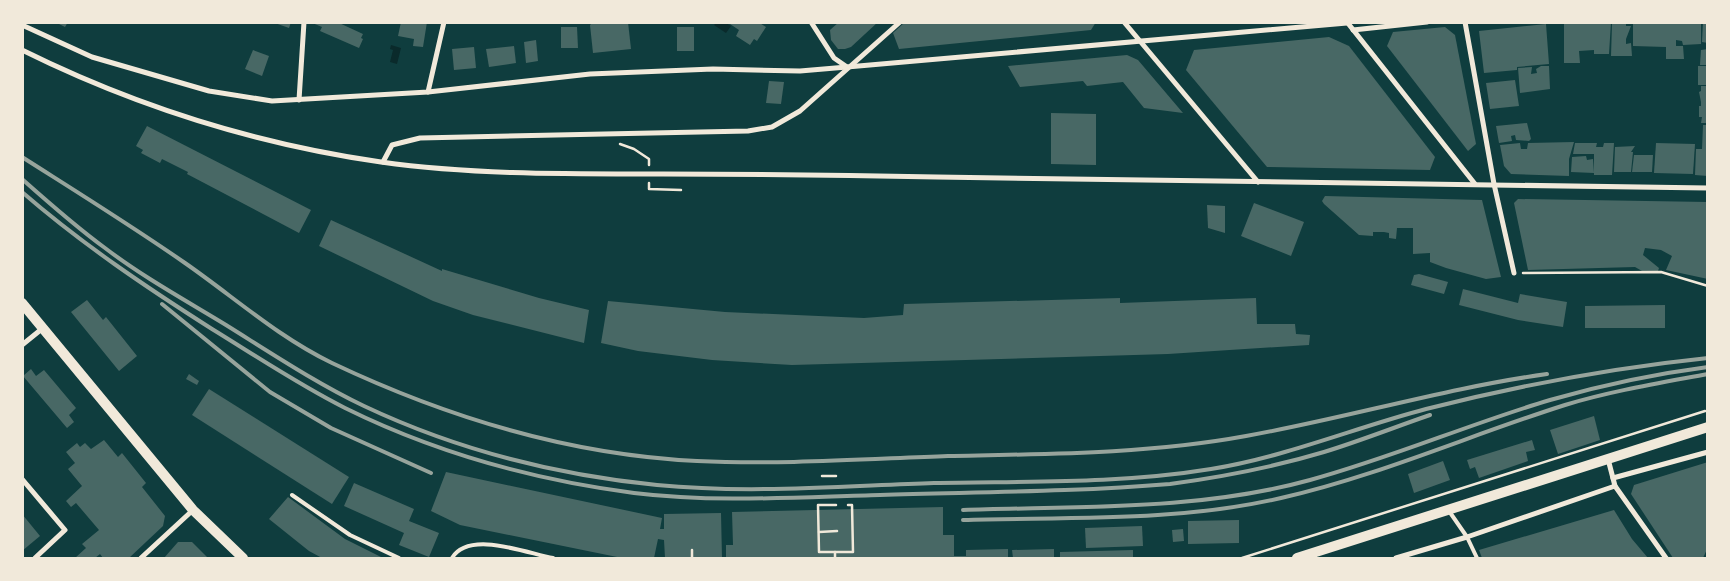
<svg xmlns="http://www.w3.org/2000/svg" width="1730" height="581" viewBox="0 0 1730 581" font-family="Merriweather,serif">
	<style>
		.water { fill: #0a2a2b }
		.building { fill: #486865 }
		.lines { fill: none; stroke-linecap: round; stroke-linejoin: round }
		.path { stroke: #f1e9da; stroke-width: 2.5 }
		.service { stroke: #f1e9da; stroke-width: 4 }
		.minor { stroke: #f1e9da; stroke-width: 5 }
		.secondary { stroke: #f1e9da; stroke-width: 10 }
		.rail { stroke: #97a49c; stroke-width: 4 }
	</style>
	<rect width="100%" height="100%" fill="#0f3d3e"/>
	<!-- water -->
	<g class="water">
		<path d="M726,23l5,3 -5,7 -12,-8 2,-2z"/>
		<path d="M391,45l10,3 -4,16 -7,-2 3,-12 -3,-1z"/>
	</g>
	<!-- building -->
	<g class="building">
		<path d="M55,22h13l-3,5z"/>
		<path d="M272,22h19l-2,6z"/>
		<path d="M310,22h27l26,12 -2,4 2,1 -4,9 -39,-17 2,-4z"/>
		<path d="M401,22h26l-4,25 -10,-1 1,-7 -16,-3z"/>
		<path d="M593,22h35l3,27 -38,4 -3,-28z"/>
		<path d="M731,22h27l8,5 -9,14 -3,-2 -4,6 -14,-9 3,-6 -9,-6z"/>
		<path d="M839,22h39l-27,25 -6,2h-7l-7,-9 -1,-10z"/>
		<path d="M905,22h191l-5,8 -192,19 -6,-16z"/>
		<path d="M1579,22h32l-2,32h-15v-4l-15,1 1,12h-16v-40z"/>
		<path d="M1660,22h6v25l-33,-1v-22z"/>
		<path d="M1666,22h35v22l-18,1 -1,-4 -6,-1v6h7l1,13h-18z"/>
		<path d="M1703,22h5v21l-6,-1z"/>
		<path d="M1626,23v3h5l-5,13v5l5,-1 1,13h-21l1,-32z"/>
		<path d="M1546,24l3,40 -32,3v3l-33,3 -5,-42z"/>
		<path d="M561,27h16l1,21h-17z"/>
		<rect x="677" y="27" width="17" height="24"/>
		<path d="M1445,27l10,8 21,109 -8,7 -81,-105 6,-14z"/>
		<path d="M1329,37l20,9 86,111 -5,13 -163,-3 -81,-97 8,-20z"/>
		<path d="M536,40l2,21 -12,2 -2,-21z"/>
		<path d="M514,46l2,17 -27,4 -3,-18z"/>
		<path d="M474,47l2,21 -22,2 -2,-21z"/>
		<path d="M1708,49v16h-8l1,-15z"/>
		<path d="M253,50l16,6 -7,20 -17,-7z"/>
		<path d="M1127,55l11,5 45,53 -39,-5 -21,-26 -36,4 -4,-5 -63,6 -12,-21z"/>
		<path d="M1541,66h8l1,23 -30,4 -2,-25 14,-1 -1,7 6,-1 -1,-4z"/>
		<rect x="1698" y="66" width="10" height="19"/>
		<path d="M1515,80l4,26 -29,3 -4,-26z"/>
		<path d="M769,81l15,1 -3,22 -15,-1z"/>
		<path d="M1701,86h7v37h-7l1,-6h-3v-11h2v-4l-2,-10 2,-1z"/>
		<path d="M1051,113l45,1v51l-45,-1z"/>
		<path d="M1527,123l4,16 -2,2 -13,-1 -1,-5 -4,1 1,5 -13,2 -3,-17z"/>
		<path d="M1703,125h5v51l-13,-1 1,-26h6z"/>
		<path d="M147,126l164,84 -12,23 -112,-59 1,-2 -26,-13 -2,4 -19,-10 2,-3 -7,-4z"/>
		<path d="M1574,142l-5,17v17l-58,-2 -7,-8 -4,-21 20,-2 1,6h6l1,-6z"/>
		<path d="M1575,143h22l-1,4h7l1,-4h10l-2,32h-18v-21h-21z"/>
		<path d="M1656,143l39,1 -2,30 -39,-1z"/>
		<path d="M1635,146l-4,6h2l-2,20h-17l1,-25z"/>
		<path d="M1634,155h19l-1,17h-20z"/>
		<path d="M1586,156l1,4 6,-1 1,14 -23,-1 1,-15z"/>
		<path d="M1325,196l157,4 19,77 -15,2 -40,-11 -16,-6v-9l-17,1v-26h-16l-1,11 -7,-1v-5l-5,-1h-11v4l-14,-1 -35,-31 -2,-3z"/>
		<path d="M1518,199l190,3v77l-42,-9 6,-14 -11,-6 -16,-2 -2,7 16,13 -1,3h-16l-7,-4 -107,3 -14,-67z"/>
		<path d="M1254,203l50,19 -13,34 -50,-20z"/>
		<path d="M1207,205l18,1v27l-17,-5z"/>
		<path d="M331,220l111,51v-2l97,29 50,12 -5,33 -111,-28 -40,-14 -114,-55z"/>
		<path d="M1419,274l29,8 -4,12 -33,-9 3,-10z"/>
		<path d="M1463,289l55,14 2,-9 47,8 -4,25 -45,-7 -59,-15z"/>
		<path d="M1120,298v5l136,-5 1,26h38l1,10 14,1 -1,10 -141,9 -376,11 -80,-5 -74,-9 -37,-8 7,-42 117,11 139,6 39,-3 1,-11z"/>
		<path d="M87,300l16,20 3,-3 31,39 -18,15 -48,-59z"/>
		<path d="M1665,305v23h-80v-22z"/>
		<path d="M31,369l5,7 8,-6 32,38 -7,7 5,7 -7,6 -44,-52z"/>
		<path d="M189,374l10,7 -2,4 -11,-6z"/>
		<path d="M209,389l140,88 -17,27 -140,-89z"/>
		<path d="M1594,416l6,24 -42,14 -8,-24z"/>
		<path d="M104,440l14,17 4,-4 24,30 -4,4 23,29 -2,10 -34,32h-26l-3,-4 -5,4h-20l11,-10 -4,-4 17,-14 -23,-27 -5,4 -5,-6 16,-15 -14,-17 7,-6 -9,-11 11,-9 3,4 5,-4 6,6z"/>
		<path d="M1532,440l3,10 -9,2 2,9 -49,17 -4,-11 -5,2 -3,-9z"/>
		<path d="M1443,461l7,19 -36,13 -6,-19z"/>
		<path d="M1708,462v85l-5,11h-30l-42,-64 3,-9z"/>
		<path d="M446,472l216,46 -2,11h4v-15l57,-1 1,45h-57l-1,-18 -6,-1 -4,19h-32l-162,-33 -29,-14z"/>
		<path d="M354,483l60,26 -5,12 30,12 -10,24 -30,-12 5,-12 -60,-27z"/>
		<path d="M288,497l57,42 38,19h-61l-13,-7 -40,-32z"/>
		<path d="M943,507v28h11v21h12v-6l42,-1v9h-282v-13h7l-1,-33z"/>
		<path d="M1614,510l18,29 16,19h-166l-3,-8z"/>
		<path d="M22,514l18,22 -18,15z"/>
		<path d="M1239,520v23l-51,1v-23z"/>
		<path d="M1142,526l1,20 -57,2 -1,-20z"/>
		<path d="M1183,529l1,12 -11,1 -1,-12z"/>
		<path d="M178,542h14l16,16h-44z"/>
		<path d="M1054,549v9h-41l-1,-8z"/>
		<path d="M1133,550v8h-73v-6z"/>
	</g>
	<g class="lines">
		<!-- path -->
		<g class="path">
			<path d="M620,144l14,5 15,10v6"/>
			<path d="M649,183v6l32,1"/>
			<path d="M1523,273l138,-1 47,14"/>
			<path d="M822,476h14"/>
			<path d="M819,532l18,-1"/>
			<path d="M692,550v8"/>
			<path d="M835,552h18l-1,-47h-4"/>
			<path d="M835,558v-6h-16l-1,-47h18"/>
			<path d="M1242,558l463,-147"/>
		</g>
		<!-- service -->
		<g class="service">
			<path d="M292,495l58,40 49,23"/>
			<path d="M1449,511l18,26 10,21"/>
			<path d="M452,558c17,-28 74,-5 101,0"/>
		</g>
		<!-- minor -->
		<g class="minor">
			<path d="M811,22l23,36 13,9"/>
			<path d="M1124,22l134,160"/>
			<path d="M1347,22l128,162"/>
			<path d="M1465,22l29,162 20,89"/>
			<path d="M22,25l70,32 117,34 63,10 156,-9 162,-18 123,-5 87,2 47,-4 500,-44"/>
			<path d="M1353,30l74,-8"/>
			<path d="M22,50c113,56 234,94 359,112 93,13 188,12 282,12 91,0 182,1 274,3 257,3 514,7 771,11"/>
			<path d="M428,92l16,-70"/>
			<path d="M299,100l5,-78"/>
			<path d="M383,162l9,-17 28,-7 328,-7 24,-4 28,-16 100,-89"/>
			<path d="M22,345l21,-17"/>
			<path d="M1608,459l7,27 51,72"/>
			<path d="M1613,478l95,-26"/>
			<path d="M22,479l43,51 -30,28"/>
			<path d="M141,558l52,-48"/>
			<path d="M1396,558l71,-21 148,-51"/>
		</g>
		<!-- secondary -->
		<g class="secondary">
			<path d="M22,303l171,207 50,48"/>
			<path d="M1297,558l411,-131"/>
		</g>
		<!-- rail -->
		<g class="rail">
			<path d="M22,157c55,35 110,69 163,106 49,34 93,74 147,100 114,54 239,92 365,98 83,4 168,-2 251,-5 100,-2 200,-2 298,-20 101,-18 200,-48 301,-62"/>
			<path d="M22,179c27,24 54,48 83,69 38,29 80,52 121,77 45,28 90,58 138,81 91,43 193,69 293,79 92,9 185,1 277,-2 92,-2 186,1 277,-14 74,-12 143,-41 215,-60 95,-24 185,-41 282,-51"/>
			<path d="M22,192c60,52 124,95 190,137 44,27 87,56 133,79 89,44 190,72 289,85 81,10 165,4 246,2 97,-3 194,-3 290,-11 52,-7 104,-17 154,-32 36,-11 71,-25 106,-37"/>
			<path d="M162,304l108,88 61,36 100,45"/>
			<path d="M963,510c115,-4 235,1 347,-30 81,-22 159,-56 240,-80 52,-15 104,-26 158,-33"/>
			<path d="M963,520c106,-3 215,2 318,-22 97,-22 189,-63 284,-93 46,-14 95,-22 143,-31"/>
		</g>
	</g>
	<!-- border -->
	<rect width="1730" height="581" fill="none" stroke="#f1e9da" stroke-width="48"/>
</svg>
